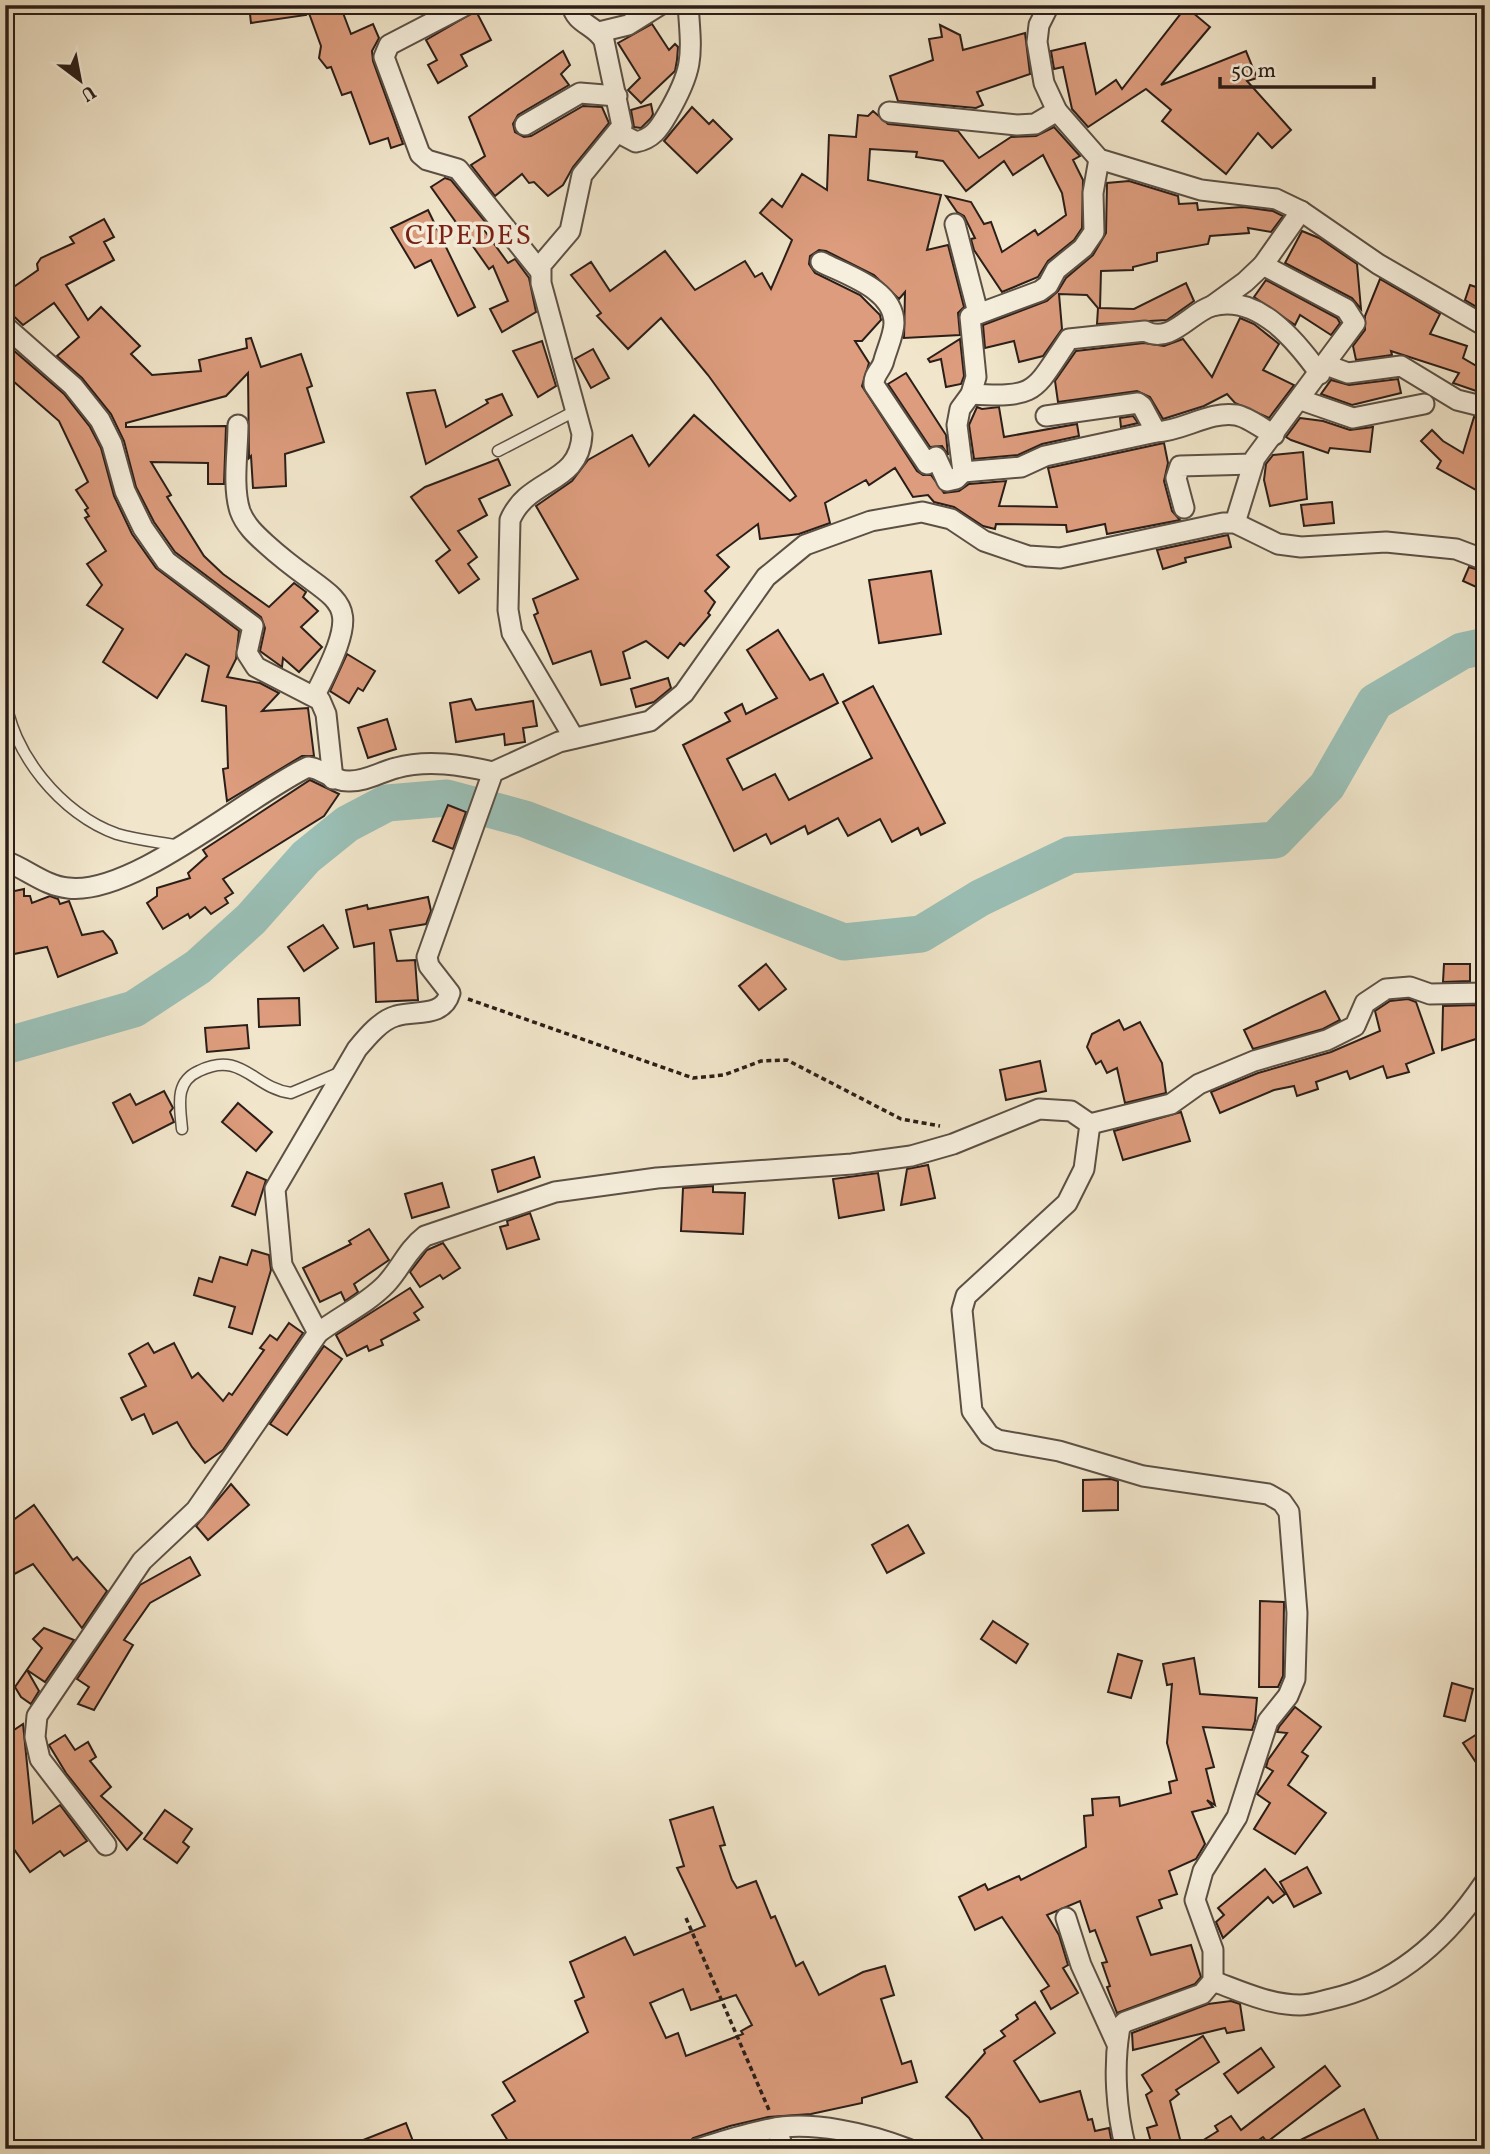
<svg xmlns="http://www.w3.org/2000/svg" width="1490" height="2154" viewBox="0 0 1490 2154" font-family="Vollkorn,serif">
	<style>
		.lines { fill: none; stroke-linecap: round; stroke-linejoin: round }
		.river { stroke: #9bc0b7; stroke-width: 37 }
		.building { fill: #dc9c7d; stroke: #2b1e18; stroke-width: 2; fill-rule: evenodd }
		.service-casing { stroke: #5c5045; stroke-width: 13 }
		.minor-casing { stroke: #5c5045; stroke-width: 23 }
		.path { stroke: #2b1e18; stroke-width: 3.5; stroke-dasharray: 5 3.5; stroke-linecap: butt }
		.service { stroke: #f6efdd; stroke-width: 10 }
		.minor { stroke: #f6efdd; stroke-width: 19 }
		.labels { text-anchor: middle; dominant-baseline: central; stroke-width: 7; stroke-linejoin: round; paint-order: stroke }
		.quarter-label { font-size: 28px; letter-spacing: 2px; fill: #7a1f14; stroke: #f6efdd }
	</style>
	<rect width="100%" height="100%" fill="#f1e6cb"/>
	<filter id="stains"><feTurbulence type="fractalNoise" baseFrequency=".00286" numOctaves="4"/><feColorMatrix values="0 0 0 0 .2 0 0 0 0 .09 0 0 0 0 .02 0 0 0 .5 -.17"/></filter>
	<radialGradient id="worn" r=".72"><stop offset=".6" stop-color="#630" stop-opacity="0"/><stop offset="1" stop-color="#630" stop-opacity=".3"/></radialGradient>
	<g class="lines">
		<!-- river -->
		<path class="river" d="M5,1046l129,-37 64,-42 53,-48 55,-62 41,-33 40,-21 60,-5 78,21 319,123 77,-8 59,-36 90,-43 205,-15 52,-54 48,-84 87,-51 23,-5"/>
	</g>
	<!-- building -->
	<g class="building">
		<path d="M249,5h56l1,10 -55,8z"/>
		<path d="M306,5h34l11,29 22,-10 6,14 -7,13 1,10 30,83 -12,4 -3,-10 -18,6 -19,-52 -9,3 -11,-28 -4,1 -8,-10 2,-12z"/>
		<path d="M1186,7l24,20 -49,58 85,-34 11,27 -10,3 44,49 -19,18 -14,-15 -32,41 -64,-53 9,-11 -25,-21 -58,38 -16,-18 -9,-42 -9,2 -3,-18 34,-8 11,51 20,-14 6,9z"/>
		<path d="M476,11l15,29 -30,15 6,11 -29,17 -10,-18 9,-5 -11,-20z"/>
		<path d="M652,24l17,26 6,-6 3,3 -1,13 -2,11 -34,32 -13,-13 12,-12 -22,-35z"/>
		<path d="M940,25l20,10 3,15 62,-17 5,41 -53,18 6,13 -7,3 -78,-7 -8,-25 43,-16 -4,-21 13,-2z"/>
		<path d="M563,51l7,14 -9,9 8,11 -51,30 -5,9 2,8 9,5 7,-1 52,-30 19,1 7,16 -36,44 -10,18 -15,11 -14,-14 -5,1 -7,-9 -27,22 -24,-31 14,-9 -16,-39z"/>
		<path d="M651,104l2,10 -2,4 -10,10 -7,-1 -3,-17z"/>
		<path d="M692,107l17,17 4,-4 19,19 -35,34 -33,-32z"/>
		<path d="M873,111l15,13 70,7 21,27 32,-21 25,-1 18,-9 26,29 -7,4 10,20 -1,48 -8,12 -26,21 -10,16 -36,15 -28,-42 -3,-11 4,-1 -11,-22 -7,-4 -11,-16 25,6 13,22 7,-2 11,30 33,-22 3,5 28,-20 -4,-22 -19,-38 -30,20 -9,-14 -38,30 -23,-30 -27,-4 1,-5 -47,-3 -2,31 73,15 -14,55 21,-5 16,62 -6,6 2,22 -56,3 1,-46 -6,7 -25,-24 -48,-24 -7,-1 -9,6 -1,8 6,9 45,22 20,20 1,5 -19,21h-7l14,22 -7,23 55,85 6,4h8l13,18 15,-2 10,-7 37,-3 -7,25 58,1 -9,-39 116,-25 4,20 -4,18 8,30 8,9 -73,14 -2,-10 -38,8 -1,-7 -70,-1 -1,5 -12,-3 -29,-19 -20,-5 -6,-7 -15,2 -18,-29 -26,17 -3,-5 -41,23 5,20 -31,11 -39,5 -2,-15 -41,31 12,12 -24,24 10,11 -7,11 2,2 -26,31 -4,-3 -12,15 -22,-17 -23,11 7,26 -29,7 -10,-34 -38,13 -19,-49 4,-2 -5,-14 45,-20 -42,-73 36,-25 16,-21 44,-25 17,31 45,-51 96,86 6,-5 -88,-121 -47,-57 -33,31 -31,-33 4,-3 -30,-38 20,-13 19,29 55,-40 30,39 50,-29 10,16 7,-4 9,16 21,-49 -32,-27 12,-14 10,8 20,-33 25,16 2,-55 27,2 2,-22 10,1z"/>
		<path d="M445,178l6,2 36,44 -5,3 26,36 7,-4 14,19 7,34 -34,20 -12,-23 18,-8 -15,-35 -4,3 -58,-82z"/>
		<path d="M1129,181l49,15 1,8 18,-1 1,7 45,-3 30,4 10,5 -12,16 -23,-4 1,5 -39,3 -2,8 -51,9v8l-24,6v3l-32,1 -1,37 34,1 52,-26 8,18 -27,19 -70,4 1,-16 -11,-13 -28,-1 3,35 -19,27 -24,6 -5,-21 -29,7 -2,-23 64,-24 11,-10 8,-13 27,-23 13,-22 1,-50z"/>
		<path d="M428,210l47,97 -17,9 -27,-56 -16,8 -24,-40z"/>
		<path d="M104,219l10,18 -10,5 10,18 -48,25 22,35 13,-13 39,39 -9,8 21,21 49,-4 -2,-11 48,-12 -1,-9 5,-1 10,29 40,-13 11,32 -5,2 17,54 -39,12 1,32 -33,2 -2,-32 -2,2 -1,-85 -22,23 -100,27v4l100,-1 -2,58h-16v-21l-57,-1 20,33 -4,2 37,59 19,18 46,33 25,-24 12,9 -3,5 15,14 -17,16 21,20 -23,25 -16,-14 -1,9 -22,-16 5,-23 -4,-11 -86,-65 -21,-30 -18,-35 -12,-46 -13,-27 -29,-36 -25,-22 22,-19 -25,-34 -31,22 -18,-17v-15l33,-23 -1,-6 4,-6 33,-15 -4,-6z"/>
		<path d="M1302,231l17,7 38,26 4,45 -9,-11 -67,-35z"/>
		<path d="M1380,279l60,35 -10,20 37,12 -4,12 22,13v23l-32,-11 6,-10 -68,-22 1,4 -36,5 -3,-14 12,-16v-14z"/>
		<path d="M1266,280l71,38 3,5 -9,12 -31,-20 -5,10 -41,-28z"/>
		<path d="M1470,285l15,5v22l-20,-12z"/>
		<path d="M1240,318l14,6 25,20 -16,26 31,15 -25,33 -34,-15 -8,-9 -23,12 -41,13 -13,-22 -13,-6 -79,11 -3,-21 21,-30 68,-8 20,3 19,-7 29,38z"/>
		<path d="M960,339l4,37 -3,8 -15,3 -5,-28 -11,3 -2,-3z"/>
		<path d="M542,341l14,45 -18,11 -25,-46z"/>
		<path d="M5,343l59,51 26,33 11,21 13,48 18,38 24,34 83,63 -3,28 -9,18 33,6 19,10 -17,18 46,-3 6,48h-12l-75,45 -4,-32 5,-1 -2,-62 -24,-5 7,-35 -23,-12 -29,44 -54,-36 20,-33 -36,-24 15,-20 -15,-21 19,-13 -21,-33 4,-2 -4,-6 3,-2 -12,-18 12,-8 -29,-61 -54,-47z"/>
		<path d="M593,349l16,29 -18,10 -16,-29z"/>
		<path d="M906,373l40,62 2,20 -6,-9 -12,1 -42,-63z"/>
		<path d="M1398,379l3,14 -49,12 -31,-11 10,-14 18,5z"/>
		<path d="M435,390l11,37 42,-24 -2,-3 16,-6 10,21 -86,49 -19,-71z"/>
		<path d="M977,407l5,2 17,-2 5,30 73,-13 2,12 -37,8 -24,11 -44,4 -5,-34z"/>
		<path d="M1133,416l5,7 -17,4 -1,-9z"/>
		<path d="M1474,417l11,2v76l-48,-27 4,-7 -20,-20 11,-11 11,11 20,12z"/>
		<path d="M1300,418l23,3 27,9 23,-3 -3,25 -40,-4 -2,5 -37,-13 -5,-3z"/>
		<path d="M1303,452l4,47 -37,7 -6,-26 2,-16 7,-9z"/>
		<path d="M498,459l12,26 -31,14 8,16 -29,16 19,26 -9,7 11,15 -20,14 -23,-32 14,-11 -39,-53 14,-10z"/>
		<path d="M1332,502l2,21 -30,3 -3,-21z"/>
		<path d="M1228,535l3,12 -46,11 1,4 -23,7 -6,-19z"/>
		<path d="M1469,567l16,5v19l-22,-10z"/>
		<path d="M931,571l10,63 -62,9 -10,-63z"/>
		<path d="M778,630l32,50 13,-6 15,29 -111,56 16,31 32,-16 14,26 83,-42 -29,-56 30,-16 72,137 -24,12 -3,-7 -26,14 -12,-23 -32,17 -10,-18 -30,16 -3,-8 -34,18 -5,-10 -32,17 -51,-106 47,-24 -5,-8 17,-9 4,10 31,-16 -30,-48z"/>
		<path d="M347,654l28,17 -12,20 -5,-3 -9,15 -19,-12z"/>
		<path d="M668,678l3,10 -17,14 -18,5 -5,-18z"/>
		<path d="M471,699l5,11 57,-9 4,25 -14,2 2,14 -20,3 -1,-11 -48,8 -6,-39z"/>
		<path d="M387,719l9,30 -28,9 -10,-30z"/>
		<path d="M310,780l29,14 -15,22 -101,63 10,14 -8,5 3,5 -17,11 -6,-7 -15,11 -2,-4 -25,15 -16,-26 10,-7v-8l33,-10 -2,-5 19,-17 -4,-6z"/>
		<path d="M448,805l18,7 -13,37 -20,-8z"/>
		<path d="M24,889v7h6l2,7 18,-7 8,3 2,5 9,-3 13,34 21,-4 9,10 5,12 -59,24 -11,-30 -42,9v-26l6,-1 -6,-36z"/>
		<path d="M428,897l3,14 -5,13 -36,6 7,31 18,-1 3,40 -42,2 -2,-59 -20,4 -8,-37 21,-5 1,4z"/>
		<path d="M323,925l15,23 -34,23 -16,-24z"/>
		<path d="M766,964l20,25 -27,21 -20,-24z"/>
		<path d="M1444,964h26v17l-27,1z"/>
		<path d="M1325,991l15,29 -17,9 -70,20 -9,-19z"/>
		<path d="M299,998l1,27 -41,2 -1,-28z"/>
		<path d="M1408,999l8,3 18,51 -28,11 3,8 -22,6 -4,-12 -33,13 -3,-8 -31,11 2,7 -21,7 -3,-10 -20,4 -54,23 -9,-21 47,-19 73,-21 49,-21 -5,-20 15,-10z"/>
		<path d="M1477,1005l8,31 -43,14 1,-44z"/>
		<path d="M1119,1020l5,10 16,-8 22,41 4,30 -41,10 -8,-35 -10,5 -6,-12 -5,3 -9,-17 5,-13z"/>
		<path d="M247,1025l2,23 -42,4 -2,-24z"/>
		<path d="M1040,1061l6,30 -40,9 -6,-30z"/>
		<path d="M164,1091l9,17 -3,4 4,10 -41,21 -20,-40 17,-9 6,11z"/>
		<path d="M238,1103l34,29 -16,19 -34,-29z"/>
		<path d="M1181,1112l9,29 -67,19 -9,-29z"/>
		<path d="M534,1157l6,20 -42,15 -6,-22z"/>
		<path d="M928,1165l7,33 -34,7 6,-36z"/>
		<path d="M247,1172l19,8 -11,35 -23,-9z"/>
		<path d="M878,1173l6,37 -45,8 -6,-39z"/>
		<path d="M442,1183l7,24 -37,11 -7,-24z"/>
		<path d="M713,1186v6l32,1 -2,41 -62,-3 2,-43z"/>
		<path d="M530,1213l9,26 -32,10 -7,-22 8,-2 -1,-4z"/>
		<path d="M369,1229l20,31 -35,24 4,8 -13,9 -4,-9 -21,10 -17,-34 48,-24 -2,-3z"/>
		<path d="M443,1243l17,25 -17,11 -3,-4 -20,12 -10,-15 17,-22z"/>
		<path d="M252,1250l17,5 2,15 -19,64 -23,-7 6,-20 -41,-12 5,-17 13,4 8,-25 27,8z"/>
		<path d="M410,1288l13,19 -9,6 5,7 -38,20 2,5 -14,6 -2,-5 -20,10 -11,-21z"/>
		<path d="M289,1323l14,10 -80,117 -18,13 -13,-16 -15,-25 -24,12 -9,-20 -12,6 -11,-22 25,-12 -17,-32 19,-11 6,10 20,-10 18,35 6,-5 25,28 6,-8 3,2 32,-45 -4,-2 10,-13 7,5z"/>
		<path d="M324,1346l18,13 -55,76 -17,-11z"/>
		<path d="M1111,1479l7,2v29l-35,1v-31z"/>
		<path d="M231,1484l18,21 -41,35 -12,-14z"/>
		<path d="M34,1505l39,55 4,-3 30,34 -25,37 -49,-64 -28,15v-53z"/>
		<path d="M908,1525l16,28 -37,20 -15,-28z"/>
		<path d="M190,1557l10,18 -50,28 -26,37 9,5 -39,65 -16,-6 11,-17 -12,-8 63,-94z"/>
		<path d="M1260,1601l24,1 -1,74 -5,11h-19z"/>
		<path d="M993,1621l35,23 -12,19 -35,-24z"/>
		<path d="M44,1628l30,12 -29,42 -18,-12 12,21 -8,13 -10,-7 -6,-10 27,-39 -9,-9z"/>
		<path d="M1118,1654l24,7 -11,37 -23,-6z"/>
		<path d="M1194,1658l6,36 57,4 -2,23 -3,9 -49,-3 11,40 -8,2 9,36 -8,-5 6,7 -21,5 13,32 -9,15 -27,12 8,23 -18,6 3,8 -25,9 14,38 40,-10 10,32 -6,7 -78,29 -10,-26 3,-1 -8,-23 5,-1 -12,-32 -5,2 -10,-31 -33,14 12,20 9,30 -5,3 15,25 -27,16 -10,-18 8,-5 -47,-69 -27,13 -16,-33 26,-13 3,6 31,-14 2,4 65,-33 -2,-31 9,-1 -1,-16 27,-2 1,9 51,-13 -2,-11 8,-2 -10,-37 5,-59 -5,1 -4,-21z"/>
		<path d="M1452,1683l21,6 -8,32 -21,-5z"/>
		<path d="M1295,1707l26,20 -19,25 6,4 -20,29 38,28 -31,41 -41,-25 16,-26 -13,-9 16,-23 -7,-4 2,-7 19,-27 -10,-1 2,-5z"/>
		<path d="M23,1724l10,99 27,-18 27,36 -23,15 -4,-5 -30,21 -21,-30 -4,-22v-84z"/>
		<path d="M1485,1729v47l-22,-33z"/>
		<path d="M65,1735l10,15 13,-8 8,15 -6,4 21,26 -10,9 41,37 -15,17 -61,-77 -17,-28z"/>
		<path d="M713,1807l12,38 -5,1 12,34 5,8 19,-7 15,37 4,-2 21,50 7,-4 16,33 44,-23 22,-6 9,29 -13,4 21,65 9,-3 6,21 -55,16v5l-51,11 -43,3 -38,9 -37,12 -9,11h-171l-21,-34 23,-14 -12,-19 85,-50 -13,-31 9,-4 -14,-35 55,-25 9,18 71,-29 -28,-58 7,-2 -14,-46zM683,1989l8,21 45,-15 16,30 -11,6 2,3 -57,22 -8,-23 -12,5 -16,-35z"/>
		<path d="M165,1810l27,19 -9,13 6,5 -12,16 -33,-24z"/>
		<path d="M1307,1867l14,26 -27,14 -14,-25z"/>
		<path d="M1265,1869l20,25 -12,9 -5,-6 -45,41 -7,-16 8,-7 -6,-7z"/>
		<path d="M1231,2001l9,3 4,26 -17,3 -2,-5 -92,22 -1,-17 76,-29z"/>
		<path d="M1035,2002l20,31 -41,28 26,41 40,-11 8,29 4,-1 3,12 14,-3 4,21h-124l-20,-31 -23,-21 39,-44 -1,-3 21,-14 -4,-5 17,-12 -2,-4z"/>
		<path d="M1203,2036l16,26 -43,28 3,4 -9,7 11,42 -28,6 -6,-21 10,-3 -11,-30 6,-4 -10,-16z"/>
		<path d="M1261,2048l13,19 -36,26 -14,-19z"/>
		<path d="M1325,2066l15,20 -73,56 -4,-5 -13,9 2,3h-63l29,-18 -3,-5 16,-10 10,14z"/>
		<path d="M1364,2109l14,30 -20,10h-76z"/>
		<path d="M406,2123l10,26h-73v-1z"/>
		<path d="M768,2142l2,7h-29l13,-4z"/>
	</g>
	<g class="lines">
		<defs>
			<g id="service">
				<path d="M498,451l77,-40"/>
				<path d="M5,694c5,58 57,121 112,140 20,6 42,8 63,12"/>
				<path d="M182,1129c-2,-23 -8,-47 17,-58 43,-21 54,17 92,22l50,-21"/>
			</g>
			<g id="minor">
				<path d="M466,5l-77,40 -5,12 36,97 7,6 31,9 82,102"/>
				<path d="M572,5c3,19 24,20 32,36l18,85 -40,49 -12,56 -29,34v18l41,151c-2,51 -54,43 -72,86l-2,90 4,23 62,105"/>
				<path d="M1049,5l-10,20 -2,17 7,41 13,28 42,48 102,31 75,9 25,12 77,53 107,62"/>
				<path d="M599,32l29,-7 32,-20"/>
				<path d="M889,112l128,13 18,-1 22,-13"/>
				<path d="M525,125l55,-32 37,3"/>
				<path d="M619,133l17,9c16,-3 23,-13 31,-27 27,-46 25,-58 21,-110"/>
				<path d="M955,224l23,89"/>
				<path d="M821,262c25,13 73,27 73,61 0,11 -7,26 -10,37 -2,10 -11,14 -10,25l53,79 9,-7 11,24 9,-2 7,-7 -6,-47 3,-16 11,-15 5,-17 -6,-60 70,-26 8,-6 8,-15 27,-22 11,-16 -1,-39 6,-34"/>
				<path d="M1212,306l33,-24 18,-17"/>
				<path d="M5,326l68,60 27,34 12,24 13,47 18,37 23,33 87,65 -6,27 9,14 64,33 6,14 7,65"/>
				<path d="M1326,365l22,8 53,-7 56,34 28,7"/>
				<path d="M971,394c67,4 62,-2 98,-55l76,-8c25,14 46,-19 67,-25 46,-13 85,36 108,68"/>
				<path d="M1301,400l52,18 71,-14"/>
				<path d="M1046,416l92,-13 4,3 14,26"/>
				<path d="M238,425c0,26 -6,61 2,86 5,14 16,24 26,33 72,66 104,44 49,151"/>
				<path d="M963,472l58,-5 24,-11 111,-24c27,-1 53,-21 80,-17 12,2 27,14 38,20"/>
				<path d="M1184,508l-8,-30 4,-12 73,-2"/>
				<path d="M1235,523l20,-65 100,-135 -9,-14 -83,-44 38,-54"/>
				<path d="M5,861c22,8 40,25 63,27 65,8 179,-92 240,-121 16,2 24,14 40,14 17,1 32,-9 48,-13 32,-9 66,-3 97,4"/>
				<path d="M1090,1124l81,-20 28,-20 55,-23 73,-21 28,-14 10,-23 21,-14 24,-2 20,7 55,-1"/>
				<path d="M106,1845l-66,-86 -5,-22 2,-21 105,-155 54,-51 122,-177"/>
				<path d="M1066,1918l15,47 36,79"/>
				<path d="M1213,1981c27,10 57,24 87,24 10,0 22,-4 31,-6 67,-15 117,-62 154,-117"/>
				<path d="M777,2128l6,21"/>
				<path d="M697,2149c24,-7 48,-15 73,-20 41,-9 100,5 138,20"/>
				<path d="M1126,2149c-10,-38 -13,-83 -6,-122l5,-5 77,-28 11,-13v-31l-18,-50 8,-29 34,-54 31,-96 20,-25 7,-17 2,-66 -8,-101 -7,-10 -14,-8 -125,-18 -84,-25 -61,-11 -9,-5 -17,-24 -10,-101 4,-14 101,-93 17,-34 6,-45 -19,-13 -32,-2 -86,35 -42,12 -59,8 -195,14 -102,14 -130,44c-18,14 -24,32 -39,48 -19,20 -46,32 -68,49l-36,-68 -7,-76 82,-140c10,-12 24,-29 39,-33 19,-6 47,2 54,-23l-21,-27 -2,-9 66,-185 66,-30 91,-21 34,-28 82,-116 39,-32 66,-24 51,-9 29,7 33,22 44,15 32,2 163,-35h12l43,21 23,3 85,-5 70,7 29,11"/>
			</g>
		</defs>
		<!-- service casing -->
		<use href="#service" class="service-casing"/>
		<!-- minor casing -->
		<use href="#minor" class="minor-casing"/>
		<!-- path -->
		<g class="path">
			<path d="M468,999l225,79 31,-3 37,-14 26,-1 114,59 39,7"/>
			<path d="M686,1918l83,192"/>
		</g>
		<!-- service -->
		<use href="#service" class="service"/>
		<!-- minor -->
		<use href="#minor" class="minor"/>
	</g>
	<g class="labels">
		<!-- quarter labels -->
		<g class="quarter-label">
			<text x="469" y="236">CIPEDES</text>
		</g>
	</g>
	<!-- margin -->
	<rect width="1490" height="2154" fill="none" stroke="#f1e6cb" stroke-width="28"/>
	<rect x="7" y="7" width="1476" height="2140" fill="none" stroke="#2b1e18" stroke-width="3.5"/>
	<rect x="14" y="14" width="1462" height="2126" fill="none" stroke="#2b1e18" stroke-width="2"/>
	<!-- north arrow -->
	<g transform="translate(80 80) rotate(148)" stroke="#f6efdd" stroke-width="5" paint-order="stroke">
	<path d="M0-5L12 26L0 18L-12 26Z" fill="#2b1e18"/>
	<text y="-10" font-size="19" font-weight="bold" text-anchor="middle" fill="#2b1e18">U</text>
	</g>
	<!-- scale -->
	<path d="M1220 77v10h154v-10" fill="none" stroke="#2b1e18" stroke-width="3.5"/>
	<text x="1231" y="77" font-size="21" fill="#2b1e18" stroke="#f6efdd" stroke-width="5" paint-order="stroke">50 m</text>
	<rect width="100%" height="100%" filter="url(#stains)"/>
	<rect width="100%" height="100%" fill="url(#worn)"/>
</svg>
